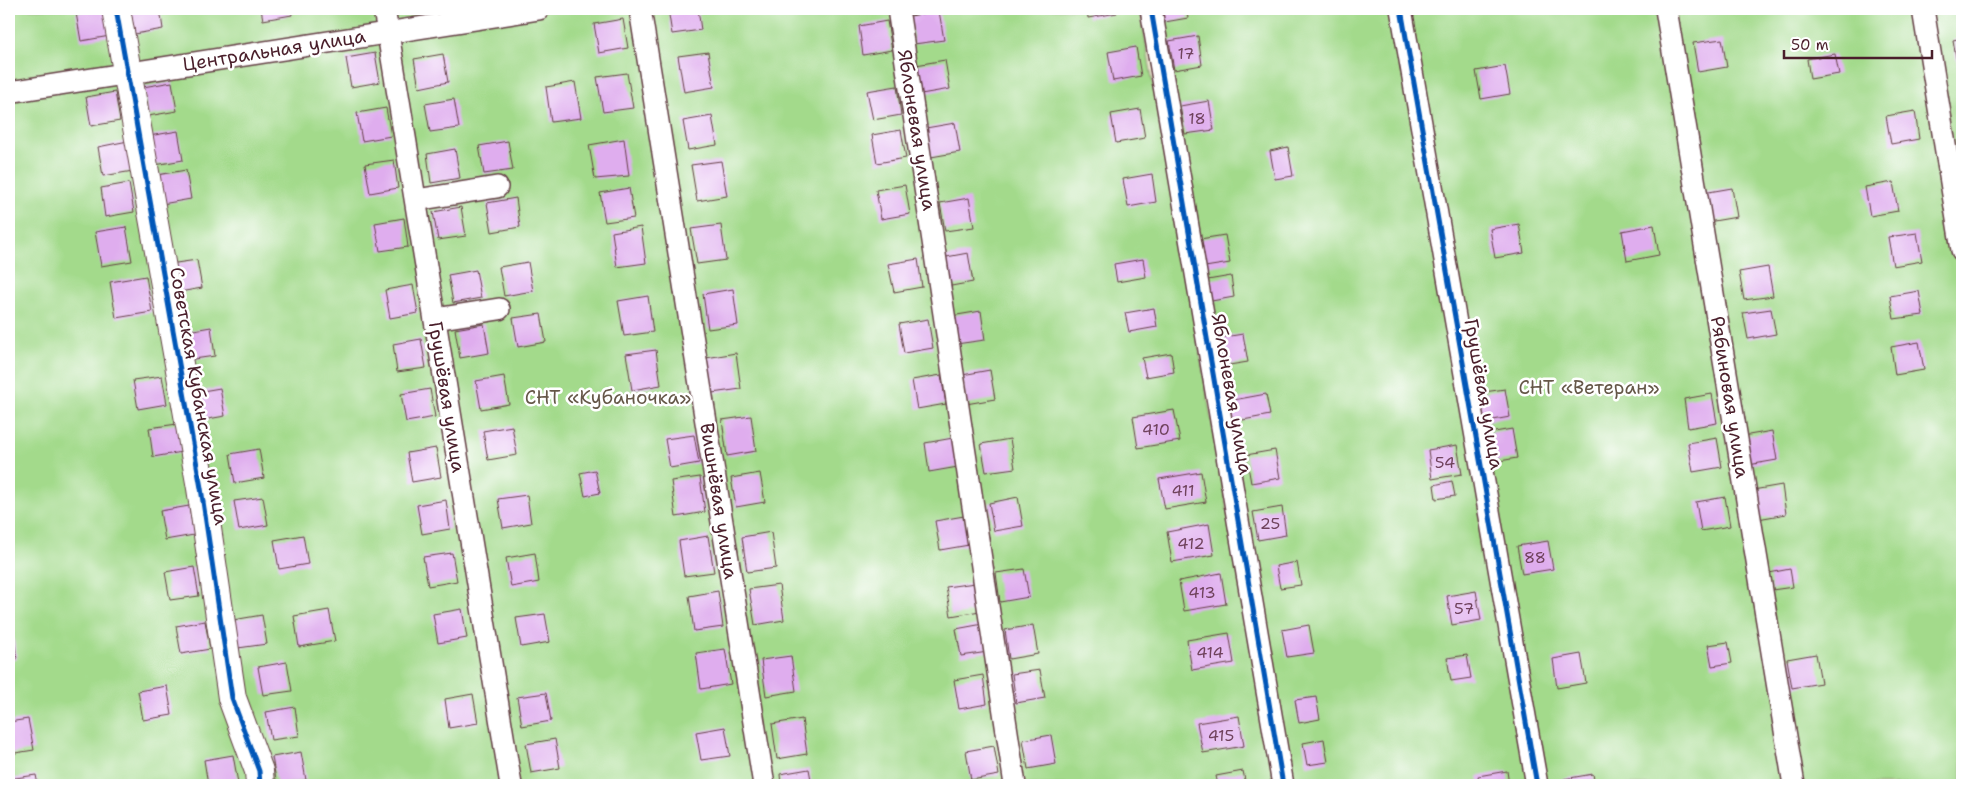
<svg xmlns="http://www.w3.org/2000/svg" width="1971" height="794" viewBox="0 0 1971 794" font-family="'Shantell Sans',sans-serif">
	<style>
		.green { fill: #a3da8b; stroke: #767c5b }
		.building { fill: #dfadee }
		.lines { fill: none; stroke-linecap: round; stroke-linejoin: round }
		.minor-casing { stroke: #633e44; stroke-width: 24 }
		.tertiary-casing { stroke: #633e44; stroke-width: 30 }
		.minor { stroke: #fff; stroke-width: 21 }
		.tertiary { stroke: #fff; stroke-width: 28 }
		.cycleway-casing { stroke: #fff; stroke-width: 8 }
		.cycleway { stroke: #0057b8; stroke-width: 5 }
		.labels { text-anchor: middle; dominant-baseline: central; stroke-width: 5; stroke-linejoin: round; paint-order: stroke }
		.number-label { font-size: 16px; fill: #6f425c }
		.street-label { font-size: 19px; fill: #4a1f2b; stroke: #fff }
		.park-label { font-size: 19px; fill: #655748; stroke: #fff }
	</style>
	<rect width="100%" height="100%" fill="#fff"/>
	<filter id="ink" filterUnits="userSpaceOnUse"><feTurbulence type="fractalNoise" baseFrequency=".02" numOctaves="2"/><feDisplacementMap in="SourceGraphic" scale="10" xChannelSelector="R" yChannelSelector="G"/><feConvolveMatrix kernelMatrix="1 2 1 2 8 2 1 2 1" color-interpolation-filters="sRGB"/></filter>
	<filter id="wash" filterUnits="userSpaceOnUse"><feTurbulence type="fractalNoise" baseFrequency=".0096" numOctaves="4" result="noise"/><feDisplacementMap in="SourceGraphic" scale="20" xChannelSelector="R" yChannelSelector="G"/><feGaussianBlur stdDeviation="1.12" result="paint"/><feColorMatrix in="noise" values="0 0 0 0 0 0 0 0 0 0 0 0 0 0 0 0 0 1.4 0 .05"/><feComposite in="paint" operator="in"/></filter>
	<g filter="url(#wash)">
		<rect width="100%" height="100%" fill="#f1ebd5"/>
		<!-- green -->
		<g class="green">
			<path d="M9,9h1131l135,776h-1266z"/>
			<path d="M1145,9h817v776h-684z"/>
		</g>
		<g id="blocks">
			<!-- building -->
			<g class="building">
				<path d="M100,9h5l5,27 -29,5 -5,-28z"/>
				<path d="M130,9h30l3,20 -28,5z"/>
				<path d="M261,9h30l1,6 -29,5z"/>
				<path d="M668,9h30l3,21 -29,4z"/>
				<path d="M1087,9h29l1,4 -29,5z"/>
				<path d="M1157,9h29l2,9 -29,5z"/>
				<path d="M939,11l5,29 -30,4 -4,-28z"/>
				<path d="M623,19l5,29 -29,5 -5,-29z"/>
				<path d="M887,21l5,29 -29,5 -4,-29z"/>
				<path d="M1198,36l4,29 -28,5 -5,-29z"/>
				<path d="M1962,38v30h-4l-5,-28z"/>
				<path d="M1722,39l5,28 -29,5 -5,-29z"/>
				<path d="M1136,47l5,29 -28,5 -5,-29z"/>
				<path d="M708,52l6,35 -30,5 -6,-36z"/>
				<path d="M375,53l5,29 -29,5 -5,-29z"/>
				<path d="M443,54l5,28 -29,6 -5,-29z"/>
				<path d="M1835,54l4,20 -29,5 -3,-20z"/>
				<path d="M945,60l5,29 -29,5 -5,-29z"/>
				<path d="M1505,66l5,28 -29,5 -5,-28z"/>
				<path d="M627,73l6,35 -30,4 -6,-35z"/>
				<path d="M172,82l5,29 -29,5 -5,-29z"/>
				<path d="M575,82l6,36 -30,4 -5,-35z"/>
				<path d="M897,86l4,29 -28,5 -6,-29z"/>
				<path d="M115,92l5,29 -29,5 -5,-29z"/>
				<path d="M454,99l5,29 -29,4 -5,-28z"/>
				<path d="M1209,101l5,29 -29,4 -5,-28z"/>
				<path d="M386,108l5,28 -29,5 -5,-28z"/>
				<path d="M1140,109l5,29 -29,5 -5,-29z"/>
				<path d="M1915,111l4,28 -28,5 -5,-28z"/>
				<path d="M712,116l5,29 -29,5 -5,-29z"/>
				<path d="M955,123l5,29 -29,5 -5,-29z"/>
				<path d="M901,130l5,28 -29,5 -5,-28z"/>
				<path d="M178,131l5,29 -28,5 -6,-29z"/>
				<path d="M624,139l5,37 -34,3 -6,-34z"/>
				<path d="M128,141l5,30 -30,5 -5,-29z"/>
				<path d="M508,141l5,29 -29,4 -5,-28z"/>
				<path d="M1288,147l5,29 -18,3 -5,-28z"/>
				<path d="M455,149l5,29 -29,5 -4,-29z"/>
				<path d="M394,160l4,28 -28,5 -5,-29z"/>
				<path d="M721,161l6,35 -30,5 -6,-36z"/>
				<path d="M186,170l5,29 -29,5 -5,-29z"/>
				<path d="M1152,174l4,28 -28,5 -5,-28z"/>
				<path d="M1893,182l5,29 -28,5 -5,-29z"/>
				<path d="M129,183l5,29 -29,5 -4,-29z"/>
				<path d="M905,185l5,29 -29,5 -5,-29z"/>
				<path d="M629,188l5,30 -29,4 -5,-29z"/>
				<path d="M1732,188l5,29 -29,5 -5,-29z"/>
				<path d="M516,198l4,29 -28,5 -5,-29z"/>
				<path d="M969,198l5,29 -29,4 -5,-28z"/>
				<path d="M461,207l5,29 -28,4 -5,-28z"/>
				<path d="M404,218l4,29 -28,4 -5,-28z"/>
				<path d="M1519,224l5,29 -29,5 -5,-29z"/>
				<path d="M721,225l5,35 -29,4 -6,-35z"/>
				<path d="M1654,225l5,30 -32,6 -5,-30z"/>
				<path d="M126,227l6,34 -31,5 -6,-34z"/>
				<path d="M641,227l5,36 -29,4 -5,-35z"/>
				<path d="M1917,233l5,28 -29,5 -5,-29z"/>
				<path d="M1225,235l5,28 -25,4 -5,-28z"/>
				<path d="M968,253l5,29 -27,5 -5,-29z"/>
				<path d="M918,259l4,28 -28,5 -6,-28z"/>
				<path d="M1143,259l3,18 -29,5 -3,-18z"/>
				<path d="M197,260l5,28 -28,5 -5,-29z"/>
				<path d="M528,262l5,29 -29,5 -5,-29z"/>
				<path d="M1768,267l5,29 -29,4 -5,-28z"/>
				<path d="M476,270l5,28 -28,5 -5,-28z"/>
				<path d="M146,276l6,36 -36,6 -6,-36z"/>
				<path d="M1231,276l3,21 -28,5 -4,-21z"/>
				<path d="M413,285l5,28 -28,5 -5,-28z"/>
				<path d="M733,289l5,36 -30,4 -5,-35z"/>
				<path d="M1919,291l4,24 -29,4 -4,-23z"/>
				<path d="M648,296l5,36 -29,4 -6,-35z"/>
				<path d="M1154,308l3,19 -28,5 -4,-19z"/>
				<path d="M1771,309l5,25 -28,5 -5,-26z"/>
				<path d="M981,311l4,29 -29,4 -5,-28z"/>
				<path d="M541,314l5,28 -28,5 -5,-29z"/>
				<path d="M928,319l5,29 -29,5 -5,-29z"/>
				<path d="M484,324l5,29 -29,5 -5,-29z"/>
				<path d="M211,327l4,29 -28,4 -5,-28z"/>
				<path d="M1243,334l5,28 -25,4 -5,-28z"/>
				<path d="M421,339l5,29 -29,4 -4,-28z"/>
				<path d="M1919,342l5,28 -29,5 -4,-28z"/>
				<path d="M656,350l5,35 -29,5 -6,-36z"/>
				<path d="M736,353l5,36 -29,4 -6,-35z"/>
				<path d="M1171,353l3,19 -28,5 -4,-19z"/>
				<path d="M990,370l5,29 -29,5 -4,-29z"/>
				<path d="M941,375l5,29 -29,5 -5,-29z"/>
				<path d="M162,376l5,28 -29,5 -5,-29z"/>
				<path d="M504,376l5,28 -28,5 -5,-28z"/>
				<path d="M220,388l5,28 -28,5 -6,-28z"/>
				<path d="M430,389l5,28 -29,5 -5,-28z"/>
				<path d="M1505,389l5,28 -28,5 -5,-29z"/>
				<path d="M1266,394l4,21 -38,7 -4,-21z"/>
				<path d="M1712,394l5,29 -29,5 -4,-29z"/>
				<path d="M1174,410l6,31 -42,7 -5,-31z"/>
				<path d="M751,416l5,35 -29,5 -5,-36z"/>
				<path d="M177,424l5,28 -29,5 -4,-29z"/>
				<path d="M512,426l5,29 -29,5 -5,-29z"/>
				<path d="M1512,429l5,29 -29,5 -5,-29z"/>
				<path d="M1772,431l5,29 -29,5 -5,-29z"/>
				<path d="M694,435l5,28 -29,5 -5,-29z"/>
				<path d="M953,438l5,29 -29,5 -4,-29z"/>
				<path d="M1717,438l5,29 -29,5 -5,-29z"/>
				<path d="M1010,439l5,29 -29,4 -5,-28z"/>
				<path d="M1457,445l5,29 -30,5 -4,-29z"/>
				<path d="M436,448l5,29 -29,5 -5,-29z"/>
				<path d="M259,449l5,29 -29,5 -5,-29z"/>
				<path d="M1275,450l5,28 -29,5 -5,-28z"/>
				<path d="M595,470l5,23 -15,3 -5,-23z"/>
				<path d="M1201,472l5,30 -41,7 -6,-30z"/>
				<path d="M760,473l5,29 -29,5 -5,-29z"/>
				<path d="M700,477l5,35 -29,5 -5,-36z"/>
				<path d="M1452,481l3,15 -19,3 -2,-14z"/>
				<path d="M1782,485l4,29 -28,5 -5,-29z"/>
				<path d="M527,495l4,28 -28,5 -5,-29z"/>
				<path d="M263,497l5,28 -29,5 -5,-29z"/>
				<path d="M1018,497l5,29 -29,5 -5,-28z"/>
				<path d="M1725,497l5,29 -29,5 -5,-29z"/>
				<path d="M446,500l4,29 -28,5 -5,-29z"/>
				<path d="M189,506l5,29 -29,5 -5,-29z"/>
				<path d="M1282,507l4,28 -28,5 -5,-28z"/>
				<path d="M964,516l5,29 -29,5 -5,-29z"/>
				<path d="M1209,524l5,31 -42,7 -5,-30z"/>
				<path d="M771,532l5,36 -29,4 -5,-35z"/>
				<path d="M303,535l5,29 -29,5 -5,-29z"/>
				<path d="M708,536l6,36 -30,4 -5,-35z"/>
				<path d="M1548,541l5,28 -31,5 -5,-28z"/>
				<path d="M452,553l5,28 -29,5 -5,-29z"/>
				<path d="M535,553l4,29 -28,5 -5,-29z"/>
				<path d="M1297,562l4,23 -21,3 -4,-22z"/>
				<path d="M194,567l5,29 -29,4 -5,-28z"/>
				<path d="M1024,569l5,28 -29,5 -4,-29z"/>
				<path d="M1790,569l3,18 -21,3 -3,-17z"/>
				<path d="M1221,573l5,31 -42,7 -5,-30z"/>
				<path d="M975,583l5,28 -29,5 -5,-29z"/>
				<path d="M779,585l5,35 -29,5 -6,-36z"/>
				<path d="M718,591l5,36 -29,4 -5,-35z"/>
				<path d="M1476,591l5,29 -29,5 -5,-29z"/>
				<path d="M462,609l5,29 -29,5 -5,-29z"/>
				<path d="M329,610l6,31 -36,6 -5,-31z"/>
				<path d="M545,614l5,28 -29,5 -5,-29z"/>
				<path d="M262,615l5,29 -29,4 -5,-28z"/>
				<path d="M205,621l5,28 -29,5 -5,-28z"/>
				<path d="M983,624l5,28 -27,4 -5,-27z"/>
				<path d="M1033,625l5,29 -29,5 -4,-29z"/>
				<path d="M1309,625l5,28 -27,4 -5,-27z"/>
				<path d="M9,629h3l5,30 -8,2z"/>
				<path d="M1229,633l5,30 -42,7 -5,-30z"/>
				<path d="M1728,642l4,21 -20,3 -4,-21z"/>
				<path d="M725,649l6,35 -30,5 -5,-36z"/>
				<path d="M1581,654l5,29 -29,5 -4,-29z"/>
				<path d="M1816,654l5,29 -29,5 -5,-29z"/>
				<path d="M1467,655l4,23 -20,3 -4,-23z"/>
				<path d="M791,656l5,35 -30,5 -5,-36z"/>
				<path d="M287,662l5,29 -29,4 -5,-28z"/>
				<path d="M1040,670l5,28 -29,5 -4,-29z"/>
				<path d="M983,675l4,29 -28,5 -5,-29z"/>
				<path d="M167,686l5,29 -29,5 -5,-29z"/>
				<path d="M546,693l5,28 -29,5 -5,-29z"/>
				<path d="M473,694l5,29 -29,5 -4,-29z"/>
				<path d="M1316,697l4,22 -21,4 -4,-23z"/>
				<path d="M295,707l4,29 -28,4 -5,-28z"/>
				<path d="M1239,716l5,30 -41,7 -6,-30z"/>
				<path d="M28,719l6,31 -25,4v-32z"/>
				<path d="M802,719l5,35 -30,5 -5,-35z"/>
				<path d="M725,727l5,29 -29,4 -5,-28z"/>
				<path d="M1051,735l5,29 -28,5 -5,-29z"/>
				<path d="M555,739l5,29 -29,5 -5,-29z"/>
				<path d="M1324,739l4,23 -21,3 -4,-22z"/>
				<path d="M994,746l5,29 -28,5 -5,-29z"/>
				<path d="M301,752l5,28 -29,5 -5,-28z"/>
				<path d="M233,755l5,28 -30,2 -4,-25z"/>
				<path d="M809,769l3,16h-31l-1,-11z"/>
				<path d="M1243,771l3,14h-28l-2,-9z"/>
				<path d="M1507,771l2,14h-29l-2,-9z"/>
				<path d="M1593,774l2,11h-30l-1,-6z"/>
				<path d="M36,775l2,10h-29v-6z"/>
			</g>
		</g>
	</g>
	<g filter="url(#ink)">
		<use href="#blocks" fill-opacity="0" stroke="#633e44" stroke-width="1"/>
		<g class="lines">
			<defs>
				<g id="minor">
					<path d="M384,9l127,776"/>
					<path d="M640,9l124,776"/>
					<path d="M898,9l117,776"/>
					<path d="M1151,9l132,776"/>
					<path d="M1401,9l136,776"/>
					<path d="M1666,9l128,776"/>
					<path d="M1923,9l39,241"/>
					<path d="M9,92l530,-83"/>
					<path d="M416,200l81,-13"/>
					<path d="M435,319l64,-10"/>
				</g>
				<path id="tertiary" d="M116,9l85,479 31,210 27,73 1,14"/>
			</defs>
			<!-- minor casing -->
			<use href="#minor" class="minor-casing"/>
			<!-- tertiary casing -->
			<use href="#tertiary" class="tertiary-casing"/>
			<!-- minor -->
			<use href="#minor" class="minor"/>
			<!-- tertiary -->
			<use href="#tertiary" class="tertiary"/>
			<defs>
				<g id="cycleway">
					<path d="M116,9l85,479 31,210 27,73 1,14"/>
					<path d="M1151,9l132,776"/>
					<path d="M1401,9l136,776"/>
				</g>
			</defs>
			<!-- cycleway casing -->
			<use href="#cycleway" class="cycleway-casing"/>
			<!-- cycleway -->
			<use href="#cycleway" class="cycleway"/>
		</g>
	</g>
	<g class="labels">
		<!-- number labels -->
		<g class="number-label">
			<text x="1186" y="53">17</text>
			<text x="1197" y="118">18</text>
			<text x="1156" y="429">410</text>
			<text x="1445" y="462">54</text>
			<text x="1183" y="490">411</text>
			<text x="1270" y="523">25</text>
			<text x="1191" y="543">412</text>
			<text x="1535" y="557">88</text>
			<text x="1202" y="592">413</text>
			<text x="1464" y="608">57</text>
			<text x="1210" y="652">414</text>
			<text x="1221" y="735">415</text>
		</g>
		<!-- street labels -->
		<g class="street-label">
			<text transform="translate(274 50) rotate(-9)">Центральная улица</text>
			<text transform="translate(917 130) rotate(81)">Яблоневая улица</text>
			<text transform="translate(1232 394) rotate(80)">Яблоневая улица</text>
			<text transform="translate(1484 394) rotate(80)">Грушёвая улица</text>
			<text transform="translate(199 396) rotate(80)">Советская Кубанская улица</text>
			<text transform="translate(447 397) rotate(81)">Грушёвая улица</text>
			<text transform="translate(1730 397) rotate(81)">Рябиновая улица</text>
			<text transform="translate(719 501) rotate(81)">Вишнёвая улица</text>
		</g>
		<!-- park labels -->
		<g class="park-label">
			<text x="1589" y="387">СНТ «Ветеран»</text>
			<text x="608" y="397">СНТ «Кубаночка»</text>
		</g>
	</g>
	<!-- margin -->
	<rect width="1971" height="794" fill="none" stroke="#fff" stroke-width="30"/>
	<!-- scale -->
	<path d="M1784 50v8h148v-8" fill="none" stroke="#4a1f2b" stroke-width="2.5"/>
	<text x="1791" y="50" font-size="15" fill="#4a1f2b" stroke="#ffffff" stroke-width="4" paint-order="stroke">50 m</text>
</svg>
